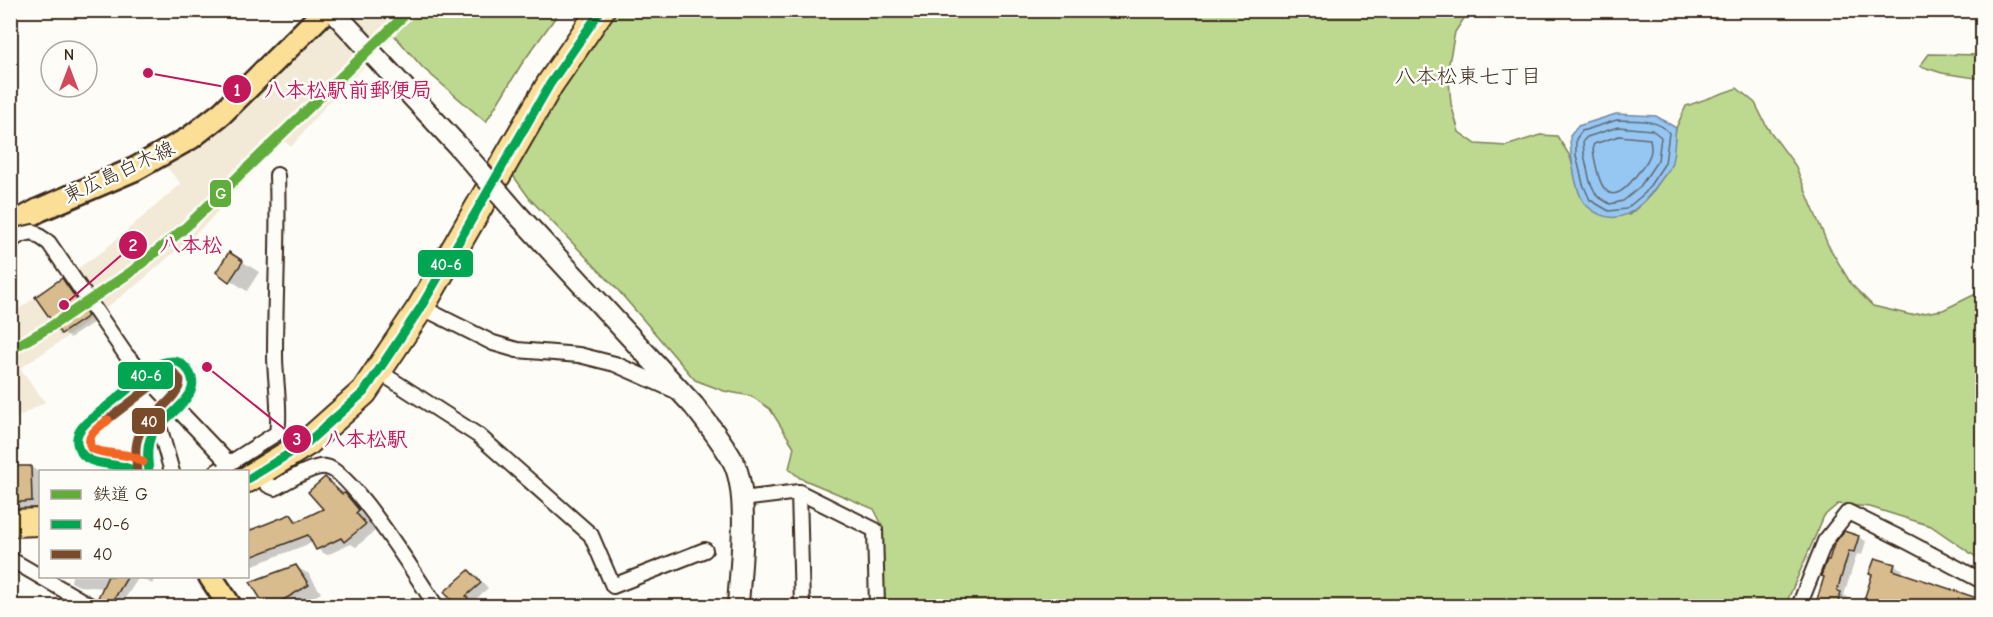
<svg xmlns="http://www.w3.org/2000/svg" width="1993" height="617" viewBox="0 0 1993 617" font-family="'Comic Neue','Klee One',sans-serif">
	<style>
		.built { fill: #f2e9d7 }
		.green { fill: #bdd88f; stroke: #7c8156; stroke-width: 1.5 }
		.water { fill: #96c7f2; stroke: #72889d; stroke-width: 1.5 }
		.shadow { fill: #0003 }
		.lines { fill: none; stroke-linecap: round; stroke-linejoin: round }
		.shore { stroke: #5f6973; stroke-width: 1.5 }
		.building { fill: #d8bc8d; stroke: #3b2a1e; stroke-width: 1.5 }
		.lane-casing { stroke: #3b2a1e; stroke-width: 11 }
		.street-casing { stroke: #3b2a1e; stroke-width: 18 }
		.secondary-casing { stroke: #3b2a1e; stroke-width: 24 }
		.primary-casing { stroke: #3b2a1e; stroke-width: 27 }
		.highway-casing { stroke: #3b2a1e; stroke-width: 30 }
		.lane { stroke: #fdfcf7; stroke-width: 7 }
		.street { stroke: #fdfcf7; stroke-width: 14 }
		.secondary { stroke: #fdfcf7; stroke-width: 20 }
		.primary { stroke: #fbdf96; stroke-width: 22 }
		.highway { stroke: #fbdf96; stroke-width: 26 }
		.street-bridge-casing { stroke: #3b2a1e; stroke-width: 18; stroke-linecap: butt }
		.secondary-bridge-casing { stroke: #3b2a1e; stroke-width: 24; stroke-linecap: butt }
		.street-bridge { stroke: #fdfcf7; stroke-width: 14 }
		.secondary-bridge { stroke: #fdfcf7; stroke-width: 20 }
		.bus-1-casing { stroke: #fdfcf7; stroke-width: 14 }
		.bus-2-casing { stroke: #fdfcf7; stroke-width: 14 }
		.bus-3-casing { stroke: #fdfcf7; stroke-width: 14 }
		.bus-1 { stroke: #00a651; stroke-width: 9 }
		.bus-2 { stroke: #7a4b2a; stroke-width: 9 }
		.bus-3 { stroke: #f26522; stroke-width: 9 }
		.rail-1-casing { stroke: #fdfcf7; stroke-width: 15 }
		.rail-1 { stroke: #60ad3b; stroke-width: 10 }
		.labels { text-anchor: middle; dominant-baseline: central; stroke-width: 5; stroke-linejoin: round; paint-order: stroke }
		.street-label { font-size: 20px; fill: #3b2a1e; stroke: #fdfcf7 }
		.neighbourhood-label { font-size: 21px; fill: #3b2a1e; stroke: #fdfcf7 }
		.leader { fill: none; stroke: #c2185b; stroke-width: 2 }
		.callout-dot { fill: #c2185b; stroke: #fdfcf7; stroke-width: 2 }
		.mark-label { font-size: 18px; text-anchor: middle; font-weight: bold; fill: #fff }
		.callout-label { font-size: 21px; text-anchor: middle; font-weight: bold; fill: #c2185b; stroke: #fdfcf7; stroke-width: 5; stroke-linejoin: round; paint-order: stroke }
		.line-badge { stroke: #fdfcf7; stroke-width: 2 }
		.badge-label { font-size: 16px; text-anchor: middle; font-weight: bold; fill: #fff }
	</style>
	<rect width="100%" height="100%" fill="#fdfcf7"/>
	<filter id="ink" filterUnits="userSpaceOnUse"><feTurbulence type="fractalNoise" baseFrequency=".0167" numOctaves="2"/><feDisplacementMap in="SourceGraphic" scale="12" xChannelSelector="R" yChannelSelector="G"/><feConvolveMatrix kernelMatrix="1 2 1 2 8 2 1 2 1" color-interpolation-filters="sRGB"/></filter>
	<g filter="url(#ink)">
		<!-- built -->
		<path class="built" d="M337,11h82l-92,93 -36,43 -9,-8 -76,85 -67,59 -79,59 -40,26 25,34 -34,19 -1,-106 93,-64 78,-67 -18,-21z"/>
		<!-- green -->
		<g class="green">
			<path d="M419,11v-1l141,1 -39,54 -35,57 -63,-54 -29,-33z"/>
			<path d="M614,11h855l-14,21 -7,36 3,36 8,28 17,12 30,2 34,-11 17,1 13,20 8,30 51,29 20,-18 22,-32 5,-37 10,-22 51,-18 18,15 12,24 28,38 33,80 23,39 22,22 38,9 32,-5 39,-19v270l-51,-35 -61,-19 -32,-3 -14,12 -39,90h-909v-49l7,-30 -9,-18 -74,-31 -11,-9 5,-22 -24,-38 -19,-13 -27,-5 -29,-11 -78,-91 -87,-90 -21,-29 85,-140z"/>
			<path d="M1929,54l53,1v24l-40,-6 -22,-7z"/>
		</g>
		<!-- water -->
		<path class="water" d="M1616,114l40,2 20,12c-2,11 -1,26 -5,37 -2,6 -9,13 -13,19 -17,25 -42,48 -71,22 -12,-10 -17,-54 -17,-70l8,-10z"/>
		<!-- shadow -->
		<g class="shadow">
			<path d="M230,254l29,18 -12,19 -29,-19z"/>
			<path d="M62,280l9,5 25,36 -26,17 -8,-5z"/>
			<path d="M31,467l9,6v36l-18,1 -12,-7v-35z"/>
			<path d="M325,479l30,21 14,17 -3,2 9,12 -19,16 -5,-3 -24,11 -10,-6 -3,-7 -66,25v-35l43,-16 10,5 25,-11z"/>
			<path d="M1858,537l8,4 -4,14 -5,-1 -13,41 4,3 -3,8h-25l5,-29z"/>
			<path d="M1894,565l9,5 -1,4 74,25 1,-3 5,2v8h-39l-15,-4 -2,4h-62l10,-31z"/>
			<path d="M296,567l13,7 12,19 -23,13h-31l-15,-23z"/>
			<path d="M469,571l8,5 11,12 -15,14 5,4h-19l-13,-14z"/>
			<path d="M72,576h84l-4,8 -13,-7 -19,29h-14l-5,-2 3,-16 -25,-2 -8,-4z"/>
		</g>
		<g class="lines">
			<!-- shore -->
			<g class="shore">
				<path d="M1617,120c17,1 41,-2 52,13l-4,30 -20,30 -19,16 -17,2 -19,-11 -7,-16 -7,-29v-16l6,-8z"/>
				<path d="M1618,127l34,3 9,7 -3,23 -19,28 -16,13 -13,3 -13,-8 -7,-14 -6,-28 -1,-13 4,-4z"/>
				<path d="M1619,136l31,3c1,5 2,13 -1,18 -2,6 -7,11 -11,16 -17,24 -33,32 -41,-3 -2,-8 -4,-16 -4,-24l1,-2z"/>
			</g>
		</g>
		<!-- building -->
		<g class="building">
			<path d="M229,252l14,9 -14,21 -13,-10z"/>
			<path d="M62,278l26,38 -27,18 -26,-37z"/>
			<path d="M10,466h21l1,35 -22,2z"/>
			<path d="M325,477l17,17 3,-1 14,17 -3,3 10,11 -22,18 -3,-4 -25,12 -8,-15 -60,23v-27l43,-17 5,8 27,-13 -15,-17z"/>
			<path d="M1844,531l15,5 -5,16 -5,-1 -12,40 4,1 -4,14h-19l1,-2 -3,-1 8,-26 -3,-1 6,-16h2l5,-16z"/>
			<path d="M1875,558l20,6 -2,6 90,30v6h-121l10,-31 -3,-1z"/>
			<path d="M296,565l13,20 -36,21h-8l-15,-24z"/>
			<path d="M469,570l12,13 -15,13 9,10h-18l-13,-14z"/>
			<path d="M108,576h20l-18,30h-7l-6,-6z"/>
		</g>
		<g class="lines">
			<defs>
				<path id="lane" d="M136,472c-16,-17 -50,2 -58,-25 -4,-12 1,-17 9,-25l74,-59c9,-3 14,-4 22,2 32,28 -20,50 -31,70 -7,11 -4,24 -3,37"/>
				<g id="street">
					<path d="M421,307l72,36 24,7 62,5 36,9 61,27"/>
					<path d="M378,371l101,65 112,99 22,51 92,-36"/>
					<path d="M159,426l13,46"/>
					<path d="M230,463l47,-30c4,-26 -2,-51 -2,-78 0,-60 4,-120 2,-180"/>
					<path d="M216,472l14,-9 -5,-4"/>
					<path d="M258,474l10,11 7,3c13,-7 37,-23 51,-21 25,3 94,115 110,139"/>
					<path d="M799,492l3,114"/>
					<path d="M742,499l57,-7 76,38 2,76"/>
					<path d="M10,559l81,47"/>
					<path d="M1799,606l26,-65 23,-29 60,30 74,39"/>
				</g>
				<g id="secondary">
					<path d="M332,10l127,137"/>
					<path d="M518,215l176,191c14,18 29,36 40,57 16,35 6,105 4,143"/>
				</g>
				<g id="primary">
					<path d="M10,226l29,-16 96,-41 55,-31 32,-25 104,-103"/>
					<path d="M210,576l20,30"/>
				</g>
				<g id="highway">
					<path d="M248,479l60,-37 56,-50 57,-85 129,-223 51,-74"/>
					<path d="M10,523l30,-1"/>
				</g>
			</defs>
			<!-- lane casing -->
			<use href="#lane" class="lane-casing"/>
			<!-- street casing -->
			<use href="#street" class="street-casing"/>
			<!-- secondary casing -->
			<use href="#secondary" class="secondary-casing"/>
			<!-- primary casing -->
			<use href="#primary" class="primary-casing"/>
			<!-- highway casing -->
			<use href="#highway" class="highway-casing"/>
			<!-- lane -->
			<use href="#lane" class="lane"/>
			<!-- street -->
			<use href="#street" class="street"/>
			<!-- secondary -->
			<use href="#secondary" class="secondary"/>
			<!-- primary -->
			<use href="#primary" class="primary"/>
			<!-- highway -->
			<use href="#highway" class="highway"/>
			<defs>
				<path id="street-bridge" d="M10,242l10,-7 13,-3 16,11 77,112 99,104"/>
				<path id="secondary-bridge" d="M459,147l59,68"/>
			</defs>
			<!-- street-bridge casing -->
			<use href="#street-bridge" class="street-bridge-casing"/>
			<!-- secondary-bridge casing -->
			<use href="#secondary-bridge" class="secondary-bridge-casing"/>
			<!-- street-bridge -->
			<use href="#street-bridge" class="street-bridge"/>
			<!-- secondary-bridge -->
			<use href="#secondary-bridge" class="secondary-bridge"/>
			<defs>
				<g id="bus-1">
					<path d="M135,472c-17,-13 -48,-1 -57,-25 -4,-11 2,-18 9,-25l74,-59c8,-2 15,-4 22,2 32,29 -24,51 -33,74 -4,10 -2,22 -1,33"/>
					<path d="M248,479l60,-37 56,-50 57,-85 129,-223 51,-74"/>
				</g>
				<path id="bus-2" d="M107,420l60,-46 7,-1 6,7c1,18 -32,35 -40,53 -6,12 -4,25 -3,39"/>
				<path id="bus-3" d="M108,420c-10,8 -23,15 -17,28 17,9 34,2 52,14"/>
			</defs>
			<!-- bus-1 casing -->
			<use href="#bus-1" class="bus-1-casing"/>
			<!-- bus-2 casing -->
			<use href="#bus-2" class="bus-2-casing"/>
			<!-- bus-3 casing -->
			<use href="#bus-3" class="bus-3-casing"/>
			<!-- bus-1 -->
			<use href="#bus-1" class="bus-1"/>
			<!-- bus-2 -->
			<use href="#bus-2" class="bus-2"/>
			<!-- bus-3 -->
			<use href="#bus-3" class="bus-3"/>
			<defs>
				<path id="rail-1" d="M10,350l40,-23 81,-55 54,-44 225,-218"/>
			</defs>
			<!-- rail-1 casing -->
			<use href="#rail-1" class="rail-1-casing"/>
			<!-- rail-1 -->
			<use href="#rail-1" class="rail-1"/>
		</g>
	</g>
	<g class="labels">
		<!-- street labels -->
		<g class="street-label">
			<text transform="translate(119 172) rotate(-25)">東広島白木線</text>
		</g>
		<!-- neighbourhood labels -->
		<g class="neighbourhood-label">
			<text x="1468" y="76">八本松東七丁目</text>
		</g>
	</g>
	<!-- callouts -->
	<path class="leader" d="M148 73L237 89M64 305L133 245M207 367L297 439"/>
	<g class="callout-dot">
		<circle cx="148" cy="73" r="6"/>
		<circle cx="64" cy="305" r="6"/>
		<circle cx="207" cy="367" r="6"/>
		<circle cx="237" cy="89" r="15"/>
		<circle cx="133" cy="245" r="15"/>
		<circle cx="297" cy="439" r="15"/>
	</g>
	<g class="mark-label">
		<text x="237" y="96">1</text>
		<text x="133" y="251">2</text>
		<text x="297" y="445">3</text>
	</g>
	<g class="callout-label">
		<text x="348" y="97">八本松駅前郵便局</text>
		<text x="191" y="252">八本松</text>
		<text x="366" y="446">八本松駅</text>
	</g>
	<g class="line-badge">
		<rect x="209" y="179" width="23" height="29" rx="6" fill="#60ad3b"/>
		<rect x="417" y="249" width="57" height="29" rx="6" fill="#00a651"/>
		<rect x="117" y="361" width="57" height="29" rx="6" fill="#00a651"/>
		<rect x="131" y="407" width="35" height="28" rx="6" fill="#7a4b2a"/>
	</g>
	<g class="badge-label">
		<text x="221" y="199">G</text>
		<text x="446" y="270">40-6</text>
		<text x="146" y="381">40-6</text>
		<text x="149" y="427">40</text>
	</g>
	<!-- margin -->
	<rect width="1993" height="617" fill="none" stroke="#fdfcf7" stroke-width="36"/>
	<rect x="18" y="18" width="1957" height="581" fill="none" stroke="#3b2a1e" stroke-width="2" filter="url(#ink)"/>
	<!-- legend -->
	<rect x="39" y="470" width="210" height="108" fill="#fdfcf7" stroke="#afa8a0" stroke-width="1.5"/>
	<rect x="51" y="490" width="30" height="9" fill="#60ad3b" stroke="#afa8a0" stroke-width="1.5"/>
	<text x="93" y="500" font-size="18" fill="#3b2a1e">鉄道 G</text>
	<rect x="51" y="520" width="30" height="9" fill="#00a651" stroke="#afa8a0" stroke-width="1.5"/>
	<text x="93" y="530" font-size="18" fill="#3b2a1e">40-6</text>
	<rect x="51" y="550" width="30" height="9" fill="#7a4b2a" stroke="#afa8a0" stroke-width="1.5"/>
	<text x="93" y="560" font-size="18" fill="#3b2a1e">40</text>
	<!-- north arrow -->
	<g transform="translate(69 69)"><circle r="28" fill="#fdfcf7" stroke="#afa8a0" stroke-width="1.5"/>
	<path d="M0-4.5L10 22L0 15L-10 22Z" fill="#d1495b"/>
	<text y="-9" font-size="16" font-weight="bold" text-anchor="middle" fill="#3b2a1e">N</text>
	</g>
</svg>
